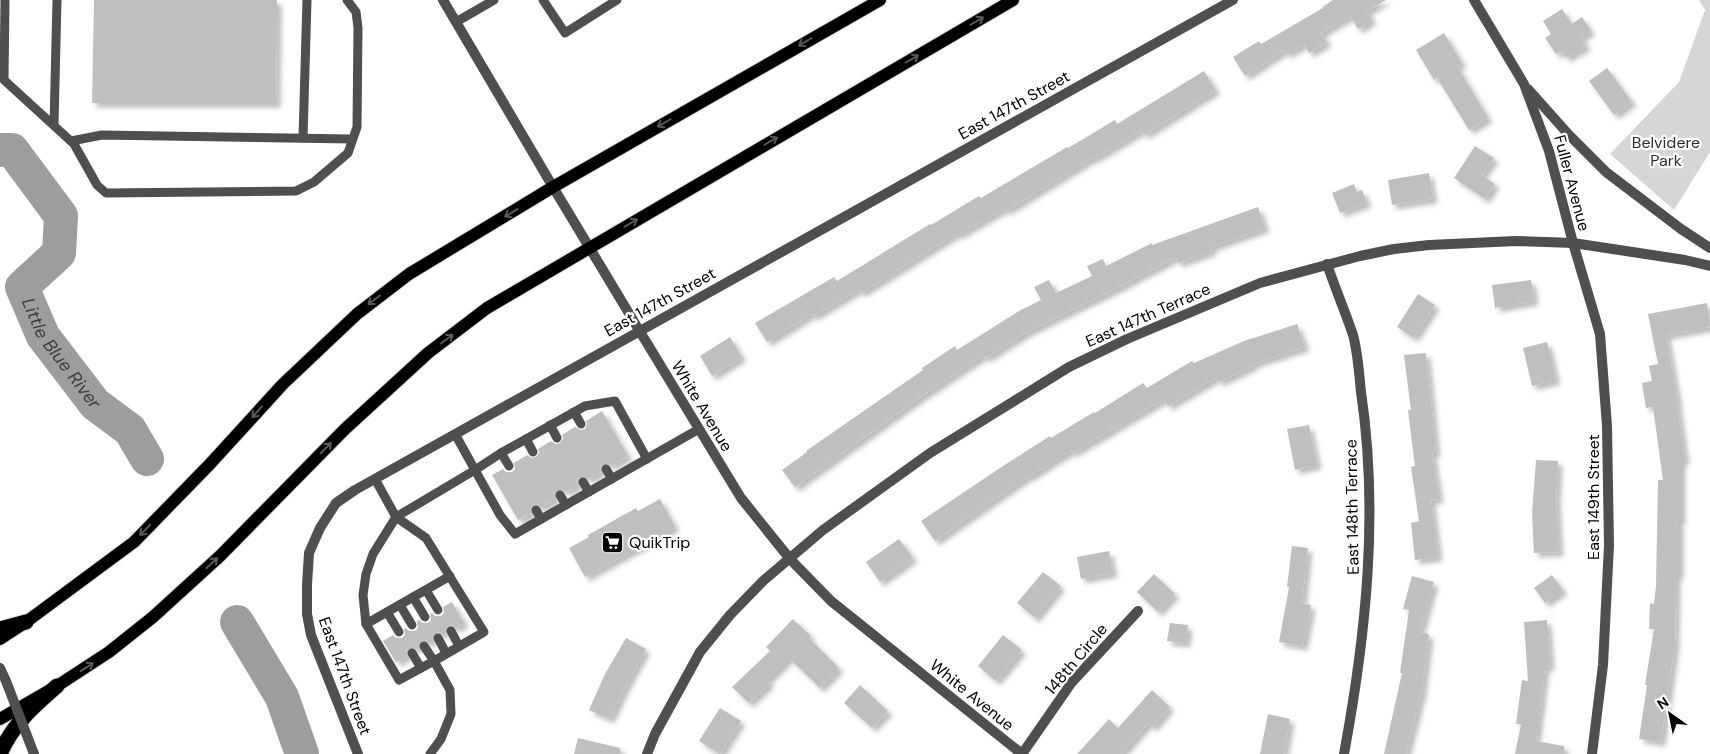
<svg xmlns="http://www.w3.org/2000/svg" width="1710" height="754" viewBox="0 0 1710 754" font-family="'DM Sans',sans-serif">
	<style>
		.green { fill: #d6d6d6 }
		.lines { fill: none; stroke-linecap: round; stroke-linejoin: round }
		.river { stroke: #9d9d9d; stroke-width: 34 }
		.building { fill: #bfbfbf; filter: url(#shadow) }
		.primary-casing { stroke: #dbdbdb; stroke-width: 14 }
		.motorway-casing { stroke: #dbdbdb; stroke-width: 17 }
		.service { stroke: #4f4f4f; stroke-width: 9 }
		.minor { stroke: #4f4f4f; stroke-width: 10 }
		.tertiary { stroke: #4f4f4f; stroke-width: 10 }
		.primary { stroke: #000; stroke-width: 12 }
		.motorway { stroke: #000; stroke-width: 15 }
		.tertiary-bridge { stroke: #4f4f4f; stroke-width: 10 }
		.oneway { stroke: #595959 }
		.labels { text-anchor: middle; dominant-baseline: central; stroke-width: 4.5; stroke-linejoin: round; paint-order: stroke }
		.street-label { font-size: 16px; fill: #000; stroke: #fff }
		.park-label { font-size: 16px; fill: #2d2d2d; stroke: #fff }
		.poi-label { font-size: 16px; fill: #000; stroke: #fff; text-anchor: start }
		.water-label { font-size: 18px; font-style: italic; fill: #3e3e3e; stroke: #fff }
	</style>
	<defs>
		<filter id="shadow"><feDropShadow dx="4.5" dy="4.5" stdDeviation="2.5" flood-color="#0004"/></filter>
	</defs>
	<rect width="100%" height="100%" fill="#fff"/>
	<!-- green -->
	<path class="green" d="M1699,0h11v152l-36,58 -64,-56 69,-72 26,-72z"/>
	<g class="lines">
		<!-- river -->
		<g class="river">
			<path id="s1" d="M0,150h12l49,66 -2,37 -37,34 21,49 52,68 35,26 17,29"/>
			<path d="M237,622l45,75 20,57"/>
		</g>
	</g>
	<!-- building -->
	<g class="building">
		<path d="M94,0h183l-1,103h-184z"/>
		<path d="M1333,0h53l-19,11 5,9 -14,9 -8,-13 -29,17 6,9 -18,11 -5,-9 -17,10 -2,-4 -40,26 -12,-19 26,-16 2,3 62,-36 -1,-1z"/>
		<path d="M1562,9l10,15 10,-7 9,14 -10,6 5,9 -20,12 -4,-7 -6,3 -11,-16 6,-4 -8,-13z"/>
		<path d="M1444,33l18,30 -5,3 31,52 -19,12 -32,-52 -3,2 -18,-30z"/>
		<path d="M1607,68l25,34 -18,13 -25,-34z"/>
		<path d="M1204,71l12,19 -72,45 -2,-5 -47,28 -1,-1 -88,54 -1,-3 -47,27 -1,-2 -96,60 -2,-4 -45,27 -1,-3 -46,29 -12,-19 79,-46 3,4 93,-57 1,1 48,-29 2,2 86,-51 1,1 47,-28 2,4z"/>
		<path d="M1475,146l19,12 -12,17 13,9 -10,15 -31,-21z"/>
		<path d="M1429,173l4,26 -41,6 -4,-25z"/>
		<path d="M1354,184l3,8 5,-2 5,13 -27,10 -8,-20z"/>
		<path d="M1258,207l7,21 -54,19 1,4 -34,12 -2,-6 -59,31 -90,44 -41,26 -2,-3 -62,41 -127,91 -13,-17 25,-18 -1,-1 117,-81 -1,-2 33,-22 2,4 62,-39 22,-11 -7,-13 15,-7 7,13 36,-17 -5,-10 16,-7 3,7 46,-23v2z"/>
		<path d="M1531,280l3,21 -39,7 -3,-23z"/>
		<path d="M1418,294l17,11 -21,33 -17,-11z"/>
		<path d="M1707,303l3,24 -44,8 12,68h-1l8,57 -4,1v58h-2v56h-3l-1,69 -14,98 -22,-3 8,-54h-2l9,-56h-5l1,-26 4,1 2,-18 2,-106h5l-10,-73 -7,1 -4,-25 10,-2 -3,-15 9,-2 -10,-50z"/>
		<path d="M1297,324l8,23 -53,17 1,2 -34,16 -2,-5 -49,29 -4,-7 -92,54 -1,-3 -42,27 -1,-1 -93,65 -14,-20 82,-55 47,-30 1,2 43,-26 1,1 48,-30 4,5 45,-27 2,2 50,-22z"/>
		<path d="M730,337l12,20 -30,19 -12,-20z"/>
		<path d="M1547,342l9,38 -24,6 -9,-38z"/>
		<path d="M1426,353l10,100h-4l7,46 -8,1 7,57 -23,3 -4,-37 8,-2 -8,-54 4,-1 -7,-56h3l-7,-55z"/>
		<path d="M602,411l26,45 -17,10 -2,-3h-6l-3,3 1,6 -13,7 -2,-3h-6l-3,3 1,6 -12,7 -3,-3h-6l-3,3 1,7 -14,8 -4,-3 -4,1 -3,4 1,4 -13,7 -26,-45 11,-6 3,3h6l3,-3 -1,-6 13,-8 5,3 4,-1 3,-4 -1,-4 13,-8 5,3 4,-1 3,-4 -1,-4 13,-8 6,3 4,-1 2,-5 -1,-3z"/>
		<path d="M1309,425l8,40 -22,5 -8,-41z"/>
		<path d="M1536,460l22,1 -2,37 3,54 -25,1 -2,-39z"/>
		<path d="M660,499l15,28 -90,50 -16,-29 20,-11 -1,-2 48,-27 2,3z"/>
		<path d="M899,539l14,19 -33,24 -14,-20z"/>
		<path d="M1292,546l16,2 -6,55 9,2 -8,41 -24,-4 10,-55h-2z"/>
		<path d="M1109,551l4,22 -32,6 -4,-22z"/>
		<path d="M1043,572l18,14 -26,32 -18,-15z"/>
		<path d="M1154,574l21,20 -17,18 -21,-20z"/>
		<path d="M1552,575l11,15 -18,13 -11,-15z"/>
		<path d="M1412,576l22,6 -14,50 9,2 -7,57 -16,63h-22l18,-81h-2l9,-63 -6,-1z"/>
		<path d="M452,602l12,21 -8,5 -4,-3 -4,1 -3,4v4l-1,1 -5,-3 -4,1 -3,4 1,4 -4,2 -3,-3 -5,1 -3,3 1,5 -7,-2h-3l-3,3 1,6 -11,6 -13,-21 10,-6 3,3h6l3,-3 -1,-6 2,-1 3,3h6l3,-3 -1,-7 3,-1 2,3h6l3,-3 -1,-6 2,-1 3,3h6l3,-3 -1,-6z"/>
		<path d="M793,619l18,17 -2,2 30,30 -19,20 -31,-30 -22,22 3,3 -21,20 -17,-16 38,-36 -4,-4z"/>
		<path d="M1547,620l3,46 -5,1 -9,74 28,5v8h-49l6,-30h-5l6,-44 6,1 -4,-59z"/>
		<path d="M1170,623l18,2 -2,18 -19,-2z"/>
		<path d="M1003,635l19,15 -26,31 -18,-15z"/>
		<path d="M626,638l20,11 -22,40 -14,30 -21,-9 16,-36z"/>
		<path d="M860,685l28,26 -16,17 -28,-25z"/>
		<path d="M1152,690l18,17 -17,20 -5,-4 -27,31h-44l32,-35 9,9z"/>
		<path d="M720,708l21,13 -21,33 -21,-13z"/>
		<path d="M1268,714l22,5 -6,35h-24z"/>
		<path d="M578,738l42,10v6h-46z"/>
	</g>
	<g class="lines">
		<defs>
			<g id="primary">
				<path d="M0,639l26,-17 108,-80 75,-77 74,-81 74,-70 52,-40 144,-87 327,-187"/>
				<path d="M0,719l57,-33 52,-34 44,-35 67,-61 125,-127 83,-76 59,-45 526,-308"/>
			</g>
			<g id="motorway">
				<path d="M0,629l26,-7"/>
				<path d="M0,754c12,-29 34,-48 57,-68"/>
			</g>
		</defs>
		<!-- primary casing -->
		<use href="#primary" class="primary-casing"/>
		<!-- motorway casing -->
		<use href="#motorway" class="motorway-casing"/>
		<!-- service -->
		<g class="service">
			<path d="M5,0l-1,80 70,64 23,41 9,8 190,-2 18,-9 34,-29 9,-26 1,-99 -2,-16 -9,-12"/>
			<path d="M543,0l22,33 52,-33"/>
			<path d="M456,22l38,-22"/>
			<path d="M54,125l3,-125"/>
			<path d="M303,138l4,-138"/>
			<path d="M71,141l31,-6 250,4"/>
			<path d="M574,412l7,12"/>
			<path d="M550,425l7,13"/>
			<path d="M455,434l45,81 15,19 184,-105"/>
			<path d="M526,439l7,13"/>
			<path d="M501,453l8,13"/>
			<path d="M606,469l6,10"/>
			<path d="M375,479l21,38 30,21 58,94 -50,29 16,29 1,24 -10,25 -11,15"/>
			<path d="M583,482l6,10"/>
			<path d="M560,495l6,10"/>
			<path d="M536,510l5,9"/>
			<path d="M426,590l12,20"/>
			<path d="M413,597l12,20"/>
			<path d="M400,605l12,20"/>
			<path d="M387,612l12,20"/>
			<path d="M366,624l84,-48"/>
			<path d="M451,631l8,15"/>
			<path d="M438,638l8,15"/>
			<path d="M424,646l10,15 -35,19 -33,-56 -3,-29 3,-21 7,-20 23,-37 79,-47 26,-17 84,-47 30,-5 32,58"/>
			<path d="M412,653l9,15"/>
		</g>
		<!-- minor -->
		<g class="minor">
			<path d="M1474,0l50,84 25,67 24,92 27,91 7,92 2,119 -6,120 -11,89"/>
			<path d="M1528,89l41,46 37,37 75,57 29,19"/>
			<path d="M1327,264c8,24 18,47 26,71 5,18 6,38 8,57 18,121 5,243 -17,362"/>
			<path d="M639,330l102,168 49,61 41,42 191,153"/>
			<path d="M358,754l-47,-119 -4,-21v-29l2,-32 11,-25 16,-25 19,-13 878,-490"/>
			<path d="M647,754l8,-20 45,-82 30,-37 33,-34 60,-51 107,-77 139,-86 58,-28 133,-56 100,-27 34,-7 35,-4 87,-4 57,2 112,17 25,6"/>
			<path d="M1022,754l50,-72 66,-71"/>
		</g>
		<!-- tertiary -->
		<path class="tertiary" d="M443,0l110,187 86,143"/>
		<!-- primary -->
		<use href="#primary" class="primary"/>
		<!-- motorway -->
		<use href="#motorway" class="motorway"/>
		<!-- tertiary-bridge -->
		<path class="tertiary-bridge" d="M0,668l6,13 28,73"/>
	</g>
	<!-- one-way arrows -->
	<defs><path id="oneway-shaft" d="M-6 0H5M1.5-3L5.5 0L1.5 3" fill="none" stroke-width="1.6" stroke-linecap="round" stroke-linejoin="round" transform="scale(1.25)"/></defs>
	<g class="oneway">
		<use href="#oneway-shaft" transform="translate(977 21) rotate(-30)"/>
		<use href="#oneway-shaft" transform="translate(805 42) rotate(150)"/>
		<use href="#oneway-shaft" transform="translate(912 59) rotate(-30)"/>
		<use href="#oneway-shaft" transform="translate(664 123) rotate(150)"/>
		<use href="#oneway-shaft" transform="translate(771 141) rotate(-30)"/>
		<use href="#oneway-shaft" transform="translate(511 213) rotate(149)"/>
		<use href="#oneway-shaft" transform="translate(631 223) rotate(-30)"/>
		<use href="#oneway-shaft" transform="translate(374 300) rotate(143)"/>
		<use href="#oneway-shaft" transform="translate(447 339) rotate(-37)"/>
		<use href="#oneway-shaft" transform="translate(257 412) rotate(132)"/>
		<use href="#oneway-shaft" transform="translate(326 448) rotate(-45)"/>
		<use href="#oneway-shaft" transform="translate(145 530) rotate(134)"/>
		<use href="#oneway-shaft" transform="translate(212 563) rotate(-43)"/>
		<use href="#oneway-shaft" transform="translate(87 667) rotate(-33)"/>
	</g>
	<!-- icons -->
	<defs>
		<symbol id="supermarket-square" viewBox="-11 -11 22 22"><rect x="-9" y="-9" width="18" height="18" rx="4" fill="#000" stroke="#fff"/><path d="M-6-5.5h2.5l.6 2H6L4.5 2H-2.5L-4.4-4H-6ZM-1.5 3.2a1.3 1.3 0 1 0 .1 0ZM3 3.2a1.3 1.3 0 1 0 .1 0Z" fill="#fff"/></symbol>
	</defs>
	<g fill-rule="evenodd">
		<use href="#supermarket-square" x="600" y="530" width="25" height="25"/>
	</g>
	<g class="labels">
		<!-- street labels -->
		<g class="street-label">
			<text transform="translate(1014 105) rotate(-29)">East 147th Street</text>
			<text transform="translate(1572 183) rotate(75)">Fuller Avenue</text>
			<text transform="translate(660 302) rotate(-29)">East 147th Street</text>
			<text transform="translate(1148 315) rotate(-24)">East 147th Terrace</text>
			<text transform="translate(702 406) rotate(59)">White Avenue</text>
			<text transform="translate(1593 497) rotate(-90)">East 149th Street</text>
			<text transform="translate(1352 507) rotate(-91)">East 148th Terrace</text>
			<text transform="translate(1076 659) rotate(-50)">148th Circle</text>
			<text transform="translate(345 676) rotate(70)">East 147th Street</text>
			<text transform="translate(972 695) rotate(39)">White Avenue</text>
		</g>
		<!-- park labels -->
		<g class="park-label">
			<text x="1666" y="142">Belvidere<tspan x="1666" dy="18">Park</tspan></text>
		</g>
		<!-- poi labels -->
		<g class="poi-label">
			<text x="629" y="542">QuikTrip</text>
		</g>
		<!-- water labels -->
		<g class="water-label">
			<text stroke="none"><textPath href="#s1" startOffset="259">Little Blue River</textPath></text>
		</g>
	</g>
	<!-- north arrow -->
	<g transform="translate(1670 714) rotate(327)" stroke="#ffffff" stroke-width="4" paint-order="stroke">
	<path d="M0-4L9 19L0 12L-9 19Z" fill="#000000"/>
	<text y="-8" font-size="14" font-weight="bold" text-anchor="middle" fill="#000000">N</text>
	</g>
</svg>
